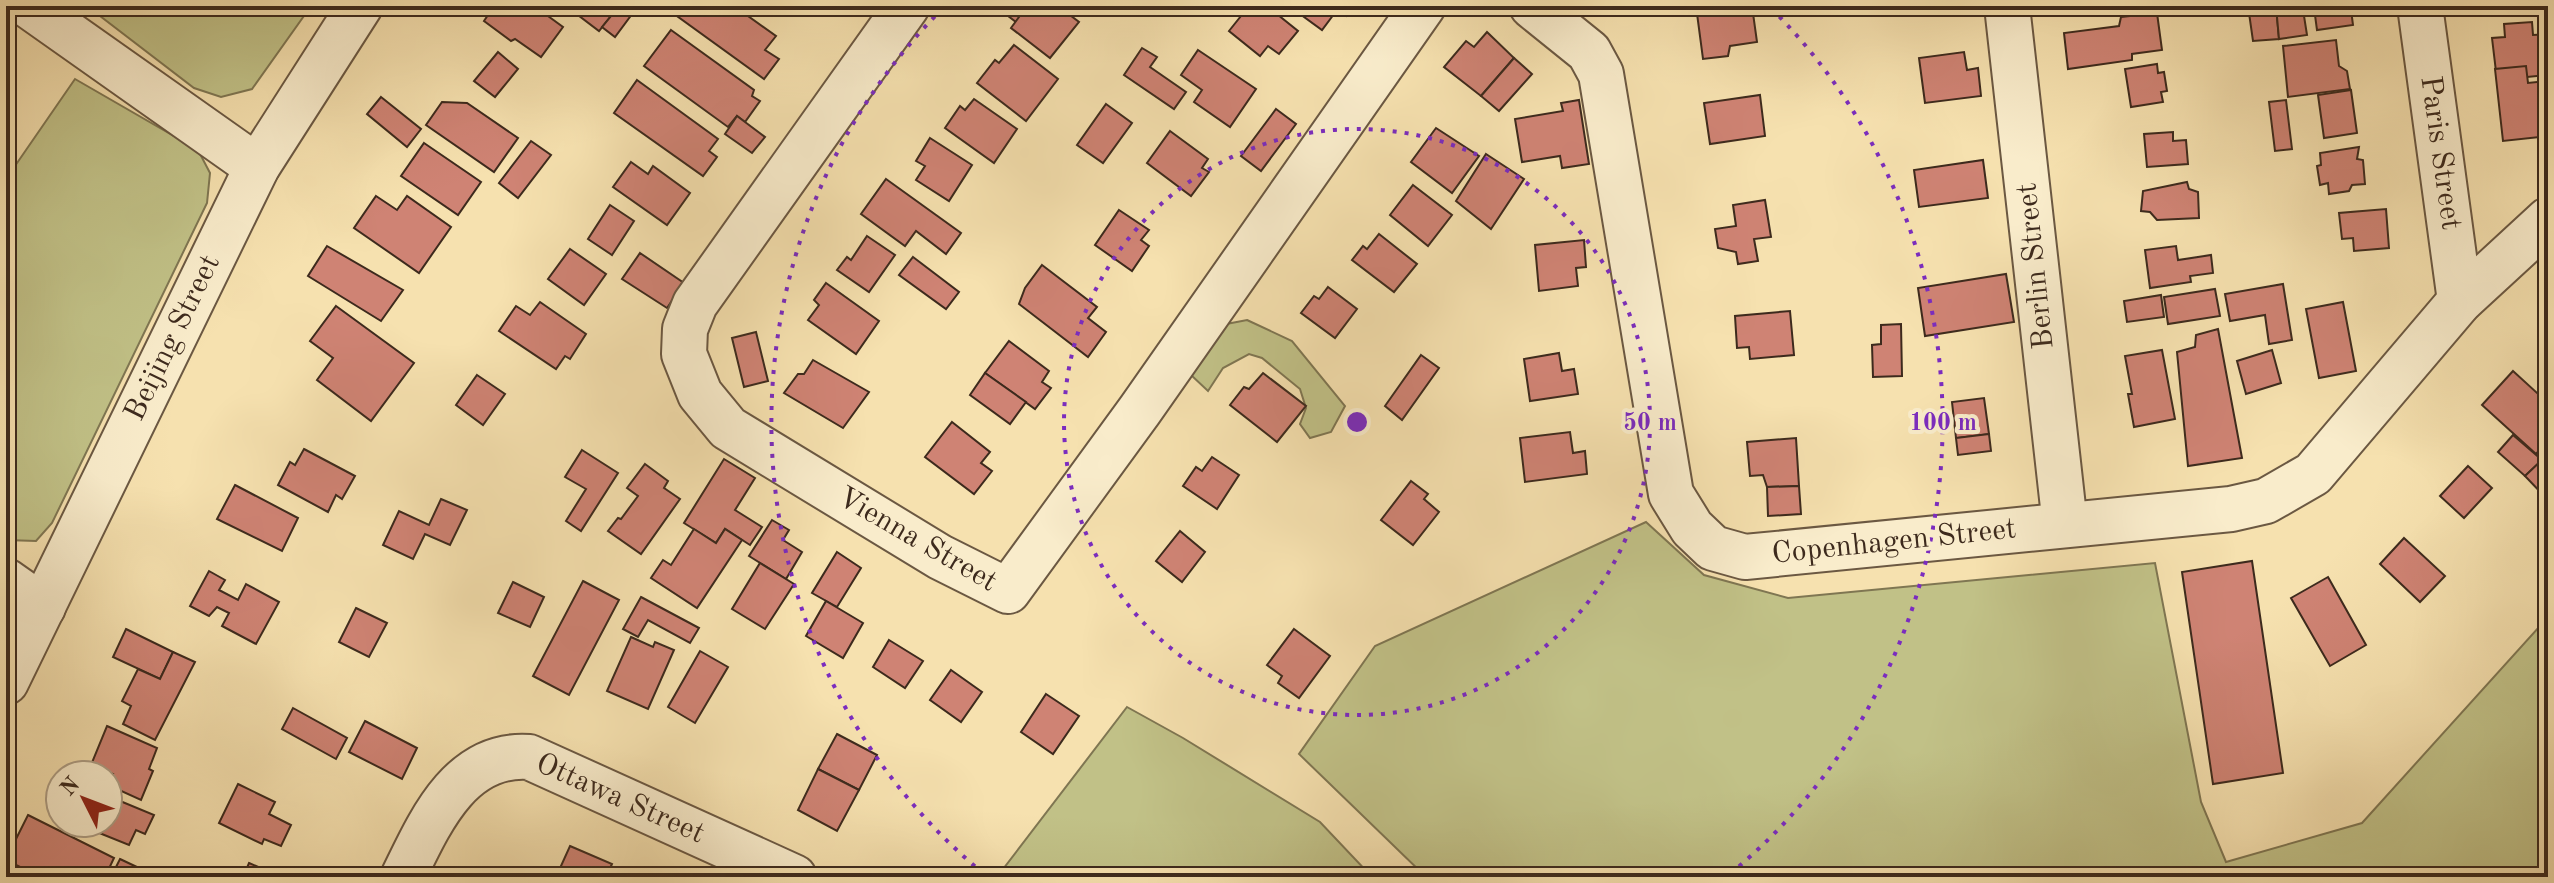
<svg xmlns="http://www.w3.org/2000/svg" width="2554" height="883" viewBox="0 0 2554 883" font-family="'Old Standard TT',serif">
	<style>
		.green { fill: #c1c187; stroke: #7f7652; stroke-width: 2 }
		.building { fill: #cf8374; stroke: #3d2a1d; stroke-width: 2 }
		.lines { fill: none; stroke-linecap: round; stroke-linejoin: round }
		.street-casing { stroke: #6b5842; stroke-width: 48 }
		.street { stroke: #f9eccb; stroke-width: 44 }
		.ring { fill: none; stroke: #7b2cbf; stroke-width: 4; stroke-dasharray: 4 8 }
		.labels { text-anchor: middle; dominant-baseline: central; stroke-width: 8; stroke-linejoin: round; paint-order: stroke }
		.street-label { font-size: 30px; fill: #3d2a1d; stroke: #f9eccb }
		.centre { fill: #7b2cbf; stroke: #f9eccb; stroke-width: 4 }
		.ring-label { font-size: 24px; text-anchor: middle; font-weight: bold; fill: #7b2cbf; stroke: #f9eccb; stroke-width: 8; stroke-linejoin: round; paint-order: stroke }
	</style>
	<rect width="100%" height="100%" fill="#f6e1af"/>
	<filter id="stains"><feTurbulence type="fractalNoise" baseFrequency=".0025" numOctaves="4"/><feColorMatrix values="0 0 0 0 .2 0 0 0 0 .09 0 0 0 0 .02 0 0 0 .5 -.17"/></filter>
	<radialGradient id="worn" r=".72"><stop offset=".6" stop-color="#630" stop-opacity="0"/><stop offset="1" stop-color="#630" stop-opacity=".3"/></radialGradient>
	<!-- green -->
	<g class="green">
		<path d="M87,6h224l-59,83 -31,8 -27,-9z"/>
		<path d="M75,79l123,71 12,23 -3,30 -155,320 -16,18 -30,-1v-361z"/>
		<path d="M1247,320l45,21 53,65 -14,26 -21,6 -10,-14 6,-16 -6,-19 -38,-31 -13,-4 -26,14 -15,23 -17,-16 20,-48z"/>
		<path d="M1646,522l58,53 84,23 367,-35 46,239 25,60 136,-39 186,-206v260h-1122l-127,-123 76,-108z"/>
		<path d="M1127,707l56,31 137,84 52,55h-375z"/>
	</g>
	<!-- building -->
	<g class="building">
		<path d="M494,6h44l-1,2 26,19 -22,30 -26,-18 -4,2 -27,-20z"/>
		<path d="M566,6h53l-20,25z"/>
		<path d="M619,6h19l-23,31 -13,-10z"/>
		<path d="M674,6h60l42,30 -11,14 14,9 -15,20 -94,-68z"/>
		<path d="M995,6h32l-11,16z"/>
		<path d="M1027,6h31l21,16 -29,36 -39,-30z"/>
		<path d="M1249,6h18l31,25 -19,23 -11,-8 -8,10 -31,-25z"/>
		<path d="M1289,6h65l-8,10 -9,-6 -15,20z"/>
		<path d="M1696,6h56l5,36 -27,4 -2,10 -25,3z"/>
		<path d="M2248,6h28l3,33 -26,2z"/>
		<path d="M2276,6h93v2l-18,2 2,15 -36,5 -2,-15 -11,1 3,19 -28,4z"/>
		<path d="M2157,13l5,37 -30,4v6l-64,9 -4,-36 55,-7 2,-9z"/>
		<path d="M2532,22l1,13 15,-1v41l-51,5 -5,-42 13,-1 -1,-13z"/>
		<path d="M671,30l83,60 -2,6 8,5 -15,21 -8,-6 -9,11 -84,-61z"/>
		<path d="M1487,32l27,26 -33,38 -37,-29 22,-26 8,6z"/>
		<path d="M2336,40l3,26 8,5 3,18 -62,8 -5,-51z"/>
		<path d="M1014,45l44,34 -32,42 -49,-38 18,-23 4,3z"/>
		<path d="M1142,48l15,9 -7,10 36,25 -12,17 -50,-34z"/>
		<path d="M1198,50l58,39 -26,38 -36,-25 8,-12 -21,-15z"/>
		<path d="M498,52l20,17 -23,28 -21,-16z"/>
		<path d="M1964,52l3,18 11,-2 3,28 -56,7 -6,-45z"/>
		<path d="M1514,58l18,16 -33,37 -18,-15z"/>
		<path d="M2157,64l1,9 6,-1 3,19 -6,1 2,10 -32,5 -6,-38z"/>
		<path d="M2526,66l2,17 20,-2v55l-45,5 -8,-72z"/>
		<path d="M637,80l81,59 -9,12 8,6 -14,19 -89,-63z"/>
		<path d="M2351,90l6,43 -33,5 -6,-43z"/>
		<path d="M1760,95l5,41 -55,8 -6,-41z"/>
		<path d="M381,97l40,32 -14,18 -40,-33z"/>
		<path d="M974,99l43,30 -23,34 -49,-35 15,-22 5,4z"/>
		<path d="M1579,100l10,64 -27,4 -2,-12 -38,6 -7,-43 48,-8 -2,-8z"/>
		<path d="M2286,100l6,49 -17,2 -6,-49z"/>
		<path d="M442,102l25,1 51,35 -24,34 -68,-47z"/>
		<path d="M1106,104l26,19 -29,40 -26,-18z"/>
		<path d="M1276,109l20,15 -35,47 -20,-15z"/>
		<path d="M737,116l28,21 -13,16 -27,-19z"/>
		<path d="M1436,128l43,28 -27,37 -41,-31z"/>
		<path d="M1170,131l38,28 -6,9 7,4 -18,24 -44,-33z"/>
		<path d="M2173,132v9l13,-1 2,24 -41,3 -3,-33z"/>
		<path d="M930,138l42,27 -23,36 -33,-21 9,-14 -9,-5z"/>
		<path d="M531,141l20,14 -33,43 -19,-15z"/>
		<path d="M424,143l57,39 -23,33 -57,-39z"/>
		<path d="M2359,147l-2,12 6,1 2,24 -13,1 -3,6 -20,3 -1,-11 -8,2 -3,-19 4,-1 -1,-12z"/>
		<path d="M1486,154l38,25 -33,50 -35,-28z"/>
		<path d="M1983,160l5,38 -69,9 -5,-37z"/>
		<path d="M631,162l17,12 5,-8 37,27 -23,32 -54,-38z"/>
		<path d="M886,179l75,54 -15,21 -30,-23 -11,15 -44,-32z"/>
		<path d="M2187,182l2,7 9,3 1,26 -42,2 -7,-8 -9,-1 2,-20z"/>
		<path d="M1413,185l39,30 -24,31 -38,-31z"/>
		<path d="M376,196l21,14 10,-14 44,31 -32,46 -65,-45z"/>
		<path d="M1765,200l6,37 -17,2 4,22 -20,3 -2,-12 -18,-4 -3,-19 21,-3 -3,-21z"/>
		<path d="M610,205l24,16 -22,34 -24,-16z"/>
		<path d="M2386,209l3,39 -35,3 -1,-13 -11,1 -3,-26z"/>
		<path d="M1119,210l30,20 -8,10 8,6 -17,25 -37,-26z"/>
		<path d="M1379,234l38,30 -23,28 -42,-32 11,-14 4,3z"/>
		<path d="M867,236l28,19 -26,37 -32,-22 10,-13 4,3z"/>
		<path d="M1584,240l2,27 -10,1 2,18 -39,5 -4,-46z"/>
		<path d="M327,246l76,44 -22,31 -73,-45z"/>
		<path d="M2176,246l2,14 33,-5 2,18 -23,3 1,6 -41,6 -5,-38z"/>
		<path d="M570,249l36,25 -22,31 -36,-26z"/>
		<path d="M640,253l44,30 -17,25 -45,-29z"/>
		<path d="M913,257l46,35 -13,17 -47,-34z"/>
		<path d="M1042,265l55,42 -9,11 18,14 -18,25 -69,-53 6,-16z"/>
		<path d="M2006,274l8,48 -89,14 -7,-48z"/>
		<path d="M826,283l53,38 -23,33 -48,-34 11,-15 -5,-5z"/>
		<path d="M2283,284l9,56 -23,4 -4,-29 -35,6 -5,-27z"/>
		<path d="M1328,287l29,22 -22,29 -34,-25 13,-17 5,3z"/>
		<path d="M2215,289l5,27 -52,8 -4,-27z"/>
		<path d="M2161,295l3,22 -37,5 -3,-21z"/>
		<path d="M540,302l46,32 -16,25 -5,-3 -9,13 -57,-38 17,-25 14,9z"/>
		<path d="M2343,302l13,69 -37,7 -13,-69z"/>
		<path d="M336,306l78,57 -43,58 -54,-41 16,-22 -23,-17z"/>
		<path d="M1790,311l4,44 -44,4 -1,-12 -12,1 -2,-32z"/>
		<path d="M1901,324l1,52 -29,1 -1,-32 9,-1v-19z"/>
		<path d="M2218,329l24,129 -54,8 -11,-114 18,-5 1,-12z"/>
		<path d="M756,332l12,49 -24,6 -12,-49z"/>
		<path d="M1009,341l40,30 -7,11 9,6 -16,21 -50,-36z"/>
		<path d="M2162,350l13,69 -41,8 -6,-33h4l-7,-38z"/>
		<path d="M2272,350l9,33 -35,11 -9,-33z"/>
		<path d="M1559,353l3,18 12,-2 4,25 -48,7 -6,-42z"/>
		<path d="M1421,355l18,13 -37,52 -17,-14z"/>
		<path d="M813,360l56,32 -26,36 -59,-35 14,-19h6z"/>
		<path d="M2513,371l35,32v37l-12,14 -54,-49z"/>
		<path d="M985,373l41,29 -16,22 -40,-29z"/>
		<path d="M1263,373l43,33 -29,36 -47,-37 14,-18 5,2z"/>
		<path d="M477,375l28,19 -22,31 -27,-20z"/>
		<path d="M1984,398l5,36 -33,4 -4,-36z"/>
		<path d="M952,422l38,30 -9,11 11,8 -18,23 -49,-37z"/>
		<path d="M1570,432l3,21 12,-2 2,23 -62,8 -5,-44z"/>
		<path d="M1989,434l2,17 -33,4 -2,-17z"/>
		<path d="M2513,435l29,25 -17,16 -27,-24z"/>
		<path d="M1796,438l3,48 -32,1 -4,-12 -13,1 -3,-34z"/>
		<path d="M304,449l51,27 -13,23 -6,-4 -8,17 -50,-27 12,-23 5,3z"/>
		<path d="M582,450l36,23 -37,58 -15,-10 20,-32 -21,-12z"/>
		<path d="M1212,457l27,18 -22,34 -34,-23 13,-19 6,4z"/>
		<path d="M2545,457l3,3v40l-23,-24z"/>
		<path d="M724,459l31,19 -20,32 27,17 -12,18 -25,-16 -9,14 -32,-20z"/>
		<path d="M645,464l23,17 -4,7 16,11 -39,55 -33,-23 10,-13 3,1 17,-23 -11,-8z"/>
		<path d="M2468,466l24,22 -28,30 -24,-22z"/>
		<path d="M1411,481l17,13 -4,5 15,13 -26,33 -32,-25z"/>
		<path d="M235,485l63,33 -16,33 -65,-32z"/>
		<path d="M1799,486l2,28 -33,2 -1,-29z"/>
		<path d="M441,499l26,11 -17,35 -25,-11 -12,25 -30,-14 16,-34 30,14z"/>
		<path d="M772,520l17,10 -6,10 19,12 -16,27 -37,-23z"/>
		<path d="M694,529l22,14 9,-14 17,11 -45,68 -46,-30 12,-18 8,5z"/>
		<path d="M1180,531l25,21 -23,30 -26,-21z"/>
		<path d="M2404,538l41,38 -25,26 -40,-38z"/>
		<path d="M837,552l24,16 -24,39 -25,-14z"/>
		<path d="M2252,561l31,212 -70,11 -31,-212z"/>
		<path d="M760,563l34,21 -29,45 -33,-20z"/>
		<path d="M209,571l16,9 -6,10 19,10 8,-16 33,18 -23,42 -34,-18 7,-13 -12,-6 -8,9 -19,-10z"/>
		<path d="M2328,577l38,68 -36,21 -39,-68z"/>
		<path d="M583,581l36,19 -50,95 -36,-19z"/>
		<path d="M513,582l31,15 -14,30 -32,-14z"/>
		<path d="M641,597l58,31 -9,15 -42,-23 -10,17 -15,-8z"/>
		<path d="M826,601l37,22 -20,35 -37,-22z"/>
		<path d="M356,608l31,15 -18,34 -30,-15z"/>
		<path d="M126,629l47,23 -13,27 -47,-22z"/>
		<path d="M1294,629l36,27 -31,42 -21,-15 4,-7 -15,-11z"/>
		<path d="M631,637l22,10 2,-5 19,8 -26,59 -41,-18z"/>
		<path d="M889,640l34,21 -18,27 -32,-21z"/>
		<path d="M700,651l28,16 -33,56 -27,-16z"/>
		<path d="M173,652l22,10 -40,78 -32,-16 8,-18 -9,-5 16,-32 22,10z"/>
		<path d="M951,670l31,22 -21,30 -31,-22z"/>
		<path d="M1046,694l33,22 -26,38 -32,-22z"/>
		<path d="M293,708l54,30 -11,21 -54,-30z"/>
		<path d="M365,721l52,27 -15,31 -53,-27z"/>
		<path d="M107,726l50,22 -8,21 4,2 -12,29 -33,-15 5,-11 -22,-9z"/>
		<path d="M837,734l40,21 -18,35 -41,-21z"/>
		<path d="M818,769l41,21 -22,41 -39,-21z"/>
		<path d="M238,784l37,18 -6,12 22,11 -10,21 -17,-7 -2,5 -43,-21z"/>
		<path d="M108,796l46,19 -9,19 -9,-4 -7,15 -52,-21 31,-1z"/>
		<path d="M28,815l86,43 -9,19h-65l-34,-17v-23l2,-3 8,5z"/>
		<path d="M570,846l42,18 -6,13h-50z"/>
		<path d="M120,859l38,18h-47z"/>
		<path d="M249,863l28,12 -1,2h-33z"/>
	</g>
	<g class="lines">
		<defs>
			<g id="street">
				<path d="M29,6l228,161"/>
				<path d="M907,6l-212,298 -10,25 -1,25 16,40 28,34 212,129 68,34 132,-181 283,-404"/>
				<path d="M1532,6l57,46 12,22 70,420 21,34 21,20 32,9 486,-48 35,-8 47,-27 147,-173 88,-81"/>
				<path d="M2007,6l58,519"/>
				<path d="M2420,6l40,295"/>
				<path d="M6,581l37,26"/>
				<path d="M6,682l251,-515 103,-161"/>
				<path d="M403,877c26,-53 56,-125 126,-120l265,120"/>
			</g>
		</defs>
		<!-- street casing -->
		<use href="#street" class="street-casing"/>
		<!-- street -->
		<use href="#street" class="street"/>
	</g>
	<!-- distance rings -->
	<g class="ring">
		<circle cx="1357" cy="422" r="293"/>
		<path d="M984 874A586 586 0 0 1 943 8M1771 8A586 586 0 0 1 1730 874"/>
	</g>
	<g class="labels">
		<!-- street labels -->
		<g class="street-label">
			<text transform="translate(2440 153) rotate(82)">Paris Street</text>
			<text transform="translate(2036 266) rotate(-96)">Berlin Street</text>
			<text transform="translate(173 338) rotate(-64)">Beijing Street</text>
			<text transform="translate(917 540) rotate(30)">Vienna Street</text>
			<text transform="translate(1894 542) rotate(-6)">Copenhagen Street</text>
			<text transform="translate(620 799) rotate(24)">Ottawa Street</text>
		</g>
	</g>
	<circle cx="1357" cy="422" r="12" class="centre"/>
	<g class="ring-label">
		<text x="1650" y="430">50 m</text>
		<text x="1943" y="430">100 m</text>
	</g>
	<!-- margin -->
	<rect width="2554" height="883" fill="none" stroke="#f6e1af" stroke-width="32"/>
	<rect x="8" y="8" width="2538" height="867" fill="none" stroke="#3d2a1d" stroke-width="4"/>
	<rect x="16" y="16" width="2522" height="851" fill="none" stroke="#3d2a1d" stroke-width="2"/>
	<!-- north arrow -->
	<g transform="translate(84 799) rotate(312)"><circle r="38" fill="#f9eccb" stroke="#ae9e85" stroke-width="2"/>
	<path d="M0-6L14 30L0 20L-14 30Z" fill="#8f2418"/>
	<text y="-12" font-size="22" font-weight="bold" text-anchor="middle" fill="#3d2a1d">N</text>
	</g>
	<rect width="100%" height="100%" filter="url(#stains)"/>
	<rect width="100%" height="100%" fill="url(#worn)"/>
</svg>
